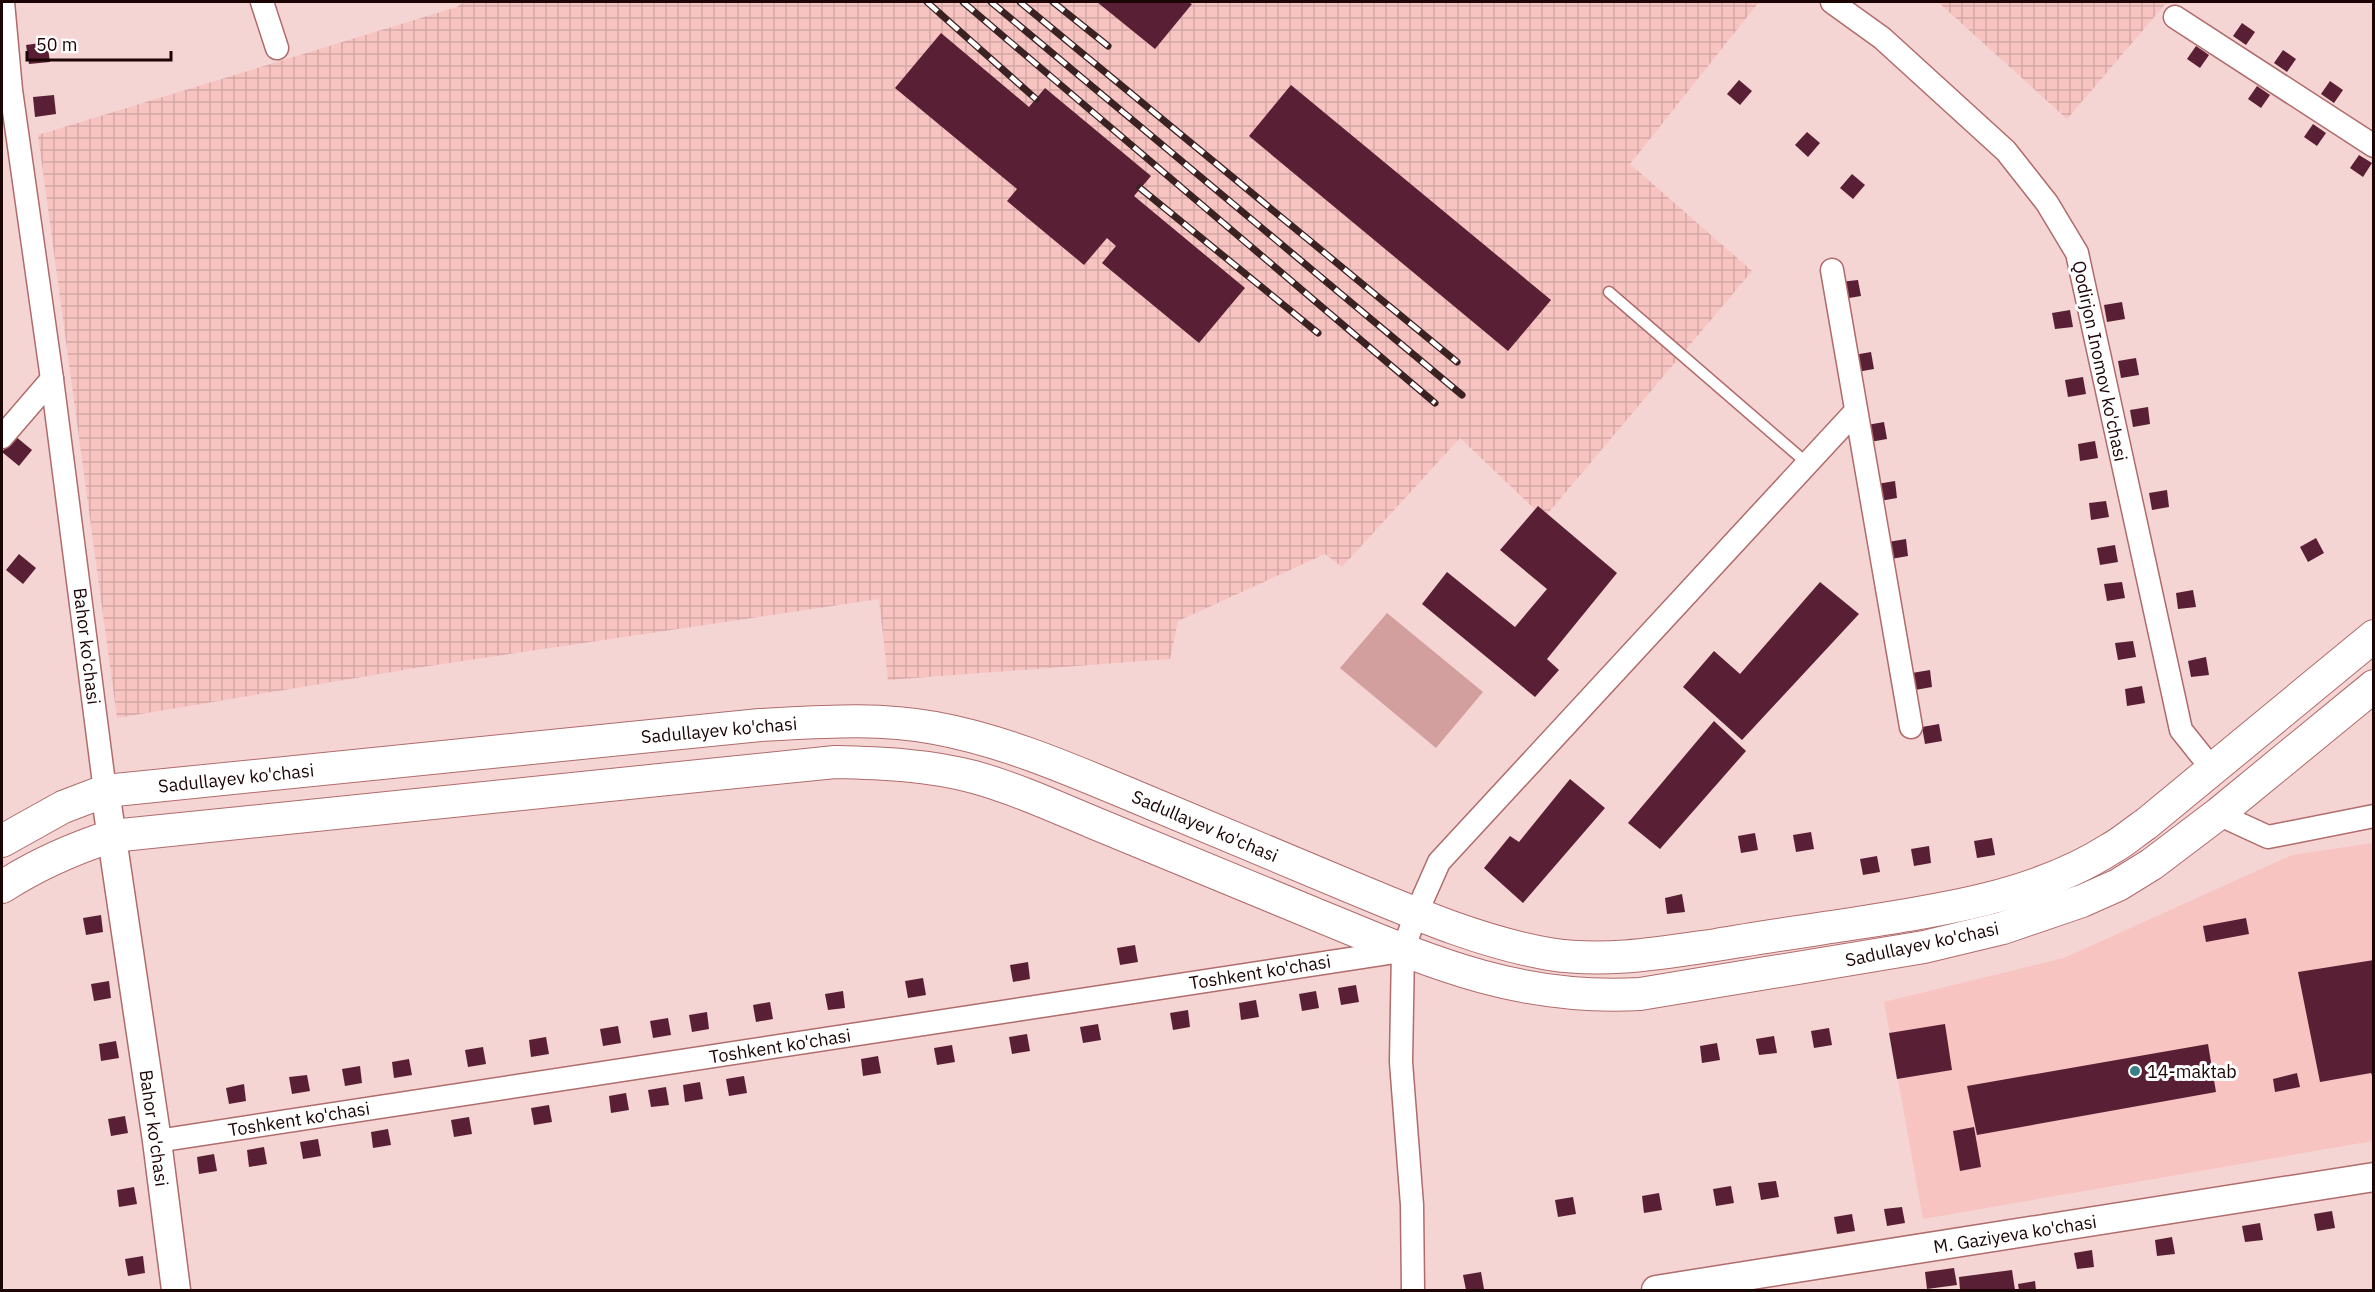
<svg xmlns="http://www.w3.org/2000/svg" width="2375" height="1292" viewBox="0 0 2375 1292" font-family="'IBM Plex Sans',sans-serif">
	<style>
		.built { fill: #f7c4c2 }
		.industrial { fill: url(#industrial-grid) }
		.grass { fill: #d39f9e }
		.building { fill: #591f34 }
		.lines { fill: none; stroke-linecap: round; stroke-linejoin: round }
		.service-casing { stroke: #b06b6b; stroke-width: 13 }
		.minor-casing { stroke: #b06b6b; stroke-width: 25 }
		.tertiary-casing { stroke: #b06b6b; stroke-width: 31 }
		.secondary-casing { stroke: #b06b6b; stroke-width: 34 }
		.service { stroke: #fff; stroke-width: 10 }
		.minor { stroke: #fff; stroke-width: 22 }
		.tertiary { stroke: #fff; stroke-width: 28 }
		.secondary { stroke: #fff; stroke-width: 32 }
		.rail-casing { stroke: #3a2122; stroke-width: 7 }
		.rail { stroke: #fff; stroke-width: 4.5; stroke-dasharray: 14; stroke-linecap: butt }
		.poi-dot { fill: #378084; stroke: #fff; stroke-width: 2 }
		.labels { text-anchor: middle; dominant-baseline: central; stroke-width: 6; stroke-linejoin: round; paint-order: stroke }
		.street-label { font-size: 18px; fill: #1c0405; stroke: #fff }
		.poi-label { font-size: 18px; fill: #1c0405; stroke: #fff; text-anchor: start }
	</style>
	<defs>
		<pattern id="industrial-grid" width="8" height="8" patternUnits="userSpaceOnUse" patternTransform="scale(1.5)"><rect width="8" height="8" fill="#f7c4c2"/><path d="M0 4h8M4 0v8" fill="none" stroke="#d3a7a5"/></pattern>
	</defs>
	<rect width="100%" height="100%" fill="#f5d5d4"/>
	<!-- built -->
	<path class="built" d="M2373,843v298l-450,78 -39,-217 180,-44 228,-103z"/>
	<!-- industrial -->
	<g class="industrial">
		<path d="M464,2h1295l-129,162 122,107 -208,247 -84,-80 -118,129 -17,-13 -147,67 -8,38 -282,21 -9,-81 -463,69 -299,50 -79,-583 419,-128z"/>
		<path d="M1938,2h229l-100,117z"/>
	</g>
	<!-- grass -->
	<path class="grass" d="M1387,613l96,79 -47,56 -96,-80z"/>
	<!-- building -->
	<g class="building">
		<path d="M1097,2h91l4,2 -37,45z"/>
		<path d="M2242,23l13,9 -9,13 -13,-9z"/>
		<path d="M941,33l88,74 16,-19 106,88 -17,20 111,92 -46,55 -97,-80 14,-17 -9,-8 -23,27 -77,-64 10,-12 -122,-101z"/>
		<path d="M47,42l3,20 -21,2 -3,-19z"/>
		<path d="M2196,46l13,9 -9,13 -13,-9z"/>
		<path d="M2283,50l13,9 -9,13 -13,-9z"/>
		<path d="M1739,80l13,11 -12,14 -13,-11z"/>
		<path d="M2330,81l13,9 -9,13 -13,-9z"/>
		<path d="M1291,85l260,215 -43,51 -259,-215z"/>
		<path d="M2257,86l13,9 -9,13 -13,-9z"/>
		<path d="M54,95l2,19 -21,3 -2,-20z"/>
		<path d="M2313,124l13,9 -9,13 -13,-9z"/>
		<path d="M1807,132l13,11 -12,14 -13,-12z"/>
		<path d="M2359,155l13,8 -9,14 -13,-9z"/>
		<path d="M1852,174l13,11 -12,14 -13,-11z"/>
		<path d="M1858,280l3,16 -18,3 -3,-17z"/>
		<path d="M2122,302l3,17 -18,3 -3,-17z"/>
		<path d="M2070,310l3,17 -18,2 -3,-16z"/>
		<path d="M1871,352l3,17 -17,3 -3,-17z"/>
		<path d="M2136,358l3,17 -18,3 -3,-17z"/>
		<path d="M2083,377l3,17 -18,3 -3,-17z"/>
		<path d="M2148,407l2,17 -17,3 -3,-17z"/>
		<path d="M1884,422l3,17 -17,3 -3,-17z"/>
		<path d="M15,436l17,14 -13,16 -17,-14z"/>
		<path d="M2095,441l3,17 -18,3 -2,-17z"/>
		<path d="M1895,481l2,17 -17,3 -3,-17z"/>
		<path d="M2167,490l2,17 -17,3 -3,-17z"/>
		<path d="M2106,501l3,16 -18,3 -2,-17z"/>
		<path d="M1538,506l79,67 -70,86 12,11 -24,27 -113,-93 25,-32 68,55 32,-38 -47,-39z"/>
		<path d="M2316,538l8,15 -16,9 -8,-15z"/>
		<path d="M1906,539l2,17 -17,3 -3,-17z"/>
		<path d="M2115,545l3,17 -18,3 -3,-17z"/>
		<path d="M19,554l17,14 -13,16 -17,-14z"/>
		<path d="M1820,582l39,32 -117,126 -59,-53 31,-36 26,23z"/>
		<path d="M2122,582l3,16 -18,3 -3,-17z"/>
		<path d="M2193,590l3,17 -18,2 -2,-16z"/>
		<path d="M2133,641l3,16 -18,3 -3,-17z"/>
		<path d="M2206,657l3,18 -18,2 -3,-16z"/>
		<path d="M1930,670l2,17 -17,3 -3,-17z"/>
		<path d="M2142,686l3,17 -18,3 -2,-17z"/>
		<path d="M1714,721l32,30 -86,98 -32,-26z"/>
		<path d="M1939,724l3,17 -17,3 -3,-17z"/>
		<path d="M1570,779l35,29 -82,95 -39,-35 26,-32 9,6z"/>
		<path d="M1811,832l3,17 -18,3 -3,-17z"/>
		<path d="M1755,833l3,17 -17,3 -3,-17z"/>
		<path d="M1992,838l3,17 -18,3 -3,-17z"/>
		<path d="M1929,846l2,17 -17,3 -3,-17z"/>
		<path d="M1877,856l3,16 -17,3 -3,-16z"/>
		<path d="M1682,894l3,18 -18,2 -2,-16z"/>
		<path d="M101,915l2,17 -17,3 -3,-17z"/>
		<path d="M2246,918l3,16 -43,8 -3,-16z"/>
		<path d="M1135,945l3,17 -18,3 -3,-17z"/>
		<path d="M2374,960v120l-3,-7 -51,9 -22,-110z"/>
		<path d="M1028,962l2,17 -17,3 -3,-17z"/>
		<path d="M923,978l3,17 -18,3 -3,-17z"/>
		<path d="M109,981l2,17 -17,3 -3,-17z"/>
		<path d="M1356,985l3,17 -18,3 -3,-17z"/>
		<path d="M843,991l2,17 -17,2 -3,-16z"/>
		<path d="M1316,991l3,17 -17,3 -3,-17z"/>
		<path d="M1256,1000l3,17 -18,3 -2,-17z"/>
		<path d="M770,1002l3,17 -17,3 -3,-17z"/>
		<path d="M1188,1010l2,17 -17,3 -3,-17z"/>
		<path d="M707,1012l2,17 -17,3 -3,-17z"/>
		<path d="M668,1018l3,17 -18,3 -3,-17z"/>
		<path d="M1098,1024l3,16 -18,3 -3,-16z"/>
		<path d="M1945,1024l7,46 -55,9 -8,-46z"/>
		<path d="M618,1026l3,17 -18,3 -3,-17z"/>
		<path d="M1829,1028l3,17 -18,3 -3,-17z"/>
		<path d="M1027,1034l3,17 -18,3 -3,-17z"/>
		<path d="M1774,1036l3,17 -18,2 -3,-16z"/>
		<path d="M546,1037l3,17 -18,3 -2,-17z"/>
		<path d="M116,1041l3,17 -18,3 -2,-17z"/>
		<path d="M1717,1043l3,17 -18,3 -2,-17z"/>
		<path d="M2208,1044l8,48 -239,43 -10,-49z"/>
		<path d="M952,1045l3,17 -18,3 -3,-17z"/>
		<path d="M483,1047l3,17 -18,3 -3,-17z"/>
		<path d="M878,1056l3,17 -18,3 -2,-17z"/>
		<path d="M409,1059l3,16 -18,3 -2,-16z"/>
		<path d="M360,1066l2,17 -17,3 -3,-17z"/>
		<path d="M2297,1073l3,14 -25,5 -2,-13z"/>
		<path d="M307,1075l3,16 -18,3 -3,-17z"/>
		<path d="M744,1076l3,17 -18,3 -3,-17z"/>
		<path d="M700,1082l3,17 -18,3 -2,-17z"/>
		<path d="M244,1084l2,17 -17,3 -3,-16z"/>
		<path d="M666,1087l3,18 -18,2 -3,-17z"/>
		<path d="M626,1093l3,17 -18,3 -2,-17z"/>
		<path d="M549,1105l3,17 -18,3 -3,-17z"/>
		<path d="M125,1116l3,17 -17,3 -3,-17z"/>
		<path d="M469,1117l3,17 -18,3 -3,-17z"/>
		<path d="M1974,1127l7,40 -21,4 -7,-40z"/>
		<path d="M388,1129l3,16 -18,3 -2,-16z"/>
		<path d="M318,1139l3,17 -18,3 -3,-17z"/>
		<path d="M264,1147l3,17 -18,3 -2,-17z"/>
		<path d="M214,1154l3,17 -18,3 -2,-17z"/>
		<path d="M1776,1181l3,16 -18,3 -3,-17z"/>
		<path d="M1731,1186l3,17 -18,3 -3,-17z"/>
		<path d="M134,1187l3,17 -18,3 -2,-17z"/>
		<path d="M1659,1193l3,17 -18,3 -2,-17z"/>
		<path d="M1573,1197l3,17 -18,3 -3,-17z"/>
		<path d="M1902,1207l3,16 -18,3 -3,-17z"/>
		<path d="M2332,1211l3,17 -18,3 -3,-17z"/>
		<path d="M1852,1214l3,17 -18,3 -3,-17z"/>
		<path d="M2260,1223l3,17 -18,2 -3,-16z"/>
		<path d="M2172,1237l3,17 -18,2 -2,-16z"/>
		<path d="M2092,1250l2,17 -17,2 -3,-16z"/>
		<path d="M143,1256l2,17 -17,3 -3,-17z"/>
		<path d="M1954,1268l3,17 -30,4 -2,-17z"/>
		<path d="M2012,1270l3,20h-55l-1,-13z"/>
		<path d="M1481,1272l3,17 -18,1 -3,-15z"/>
		<path d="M2035,1281l1,9h-17l-1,-6z"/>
	</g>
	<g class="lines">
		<defs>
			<path id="service" d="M1609,292l199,172"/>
			<g id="minor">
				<path d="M3,2l8,88 41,289 53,412"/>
				<path d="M262,2l15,46"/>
				<path d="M1832,2l50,36 124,113 41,52 30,50 104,477 32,40"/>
				<path d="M2175,17l199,129"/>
				<path d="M1832,270l79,457"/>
				<path d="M2,437l50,-58"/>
				<path d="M2218,814l50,23 106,-21"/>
				<path d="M157,1141l1245,-190"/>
				<path d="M1413,1290l-1,-85 -11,-143 2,-112 13,-36 23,-52 416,-450"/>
			</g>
			<g id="tertiary">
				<path d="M105,791l52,350 19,149"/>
				<path d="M1656,1290l718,-113"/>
			</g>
			<g id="secondary">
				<path d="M2,841l61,-34 42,-16 655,-66c59,-3 117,-8 175,3 71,13 139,43 206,71 74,31 148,62 222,93 60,25 122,51 186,62 56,9 112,-1 167,-9 41,-7 82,-13 122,-19 90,-14 194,-27 272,-77 13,-7 24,-17 36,-25l228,-188"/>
				<path d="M2,887c34,-22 70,-38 110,-51l723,-74c47,1 93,3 139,15 40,11 80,29 118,45 73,30 146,60 218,90 114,47 204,89 330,82l284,-47 79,-19 79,-27 36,-16 34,-21 66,-50 156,-128"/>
			</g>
		</defs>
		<!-- service casing -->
		<use href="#service" class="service-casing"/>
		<!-- minor casing -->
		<use href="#minor" class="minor-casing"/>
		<!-- tertiary casing -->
		<use href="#tertiary" class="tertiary-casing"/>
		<!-- secondary casing -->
		<use href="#secondary" class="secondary-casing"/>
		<!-- service -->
		<use href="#service" class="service"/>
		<!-- minor -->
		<use href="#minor" class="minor"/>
		<!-- tertiary -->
		<use href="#tertiary" class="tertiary"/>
		<!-- secondary -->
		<use href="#secondary" class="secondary"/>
		<defs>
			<g id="rail">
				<path d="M927,2l109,97"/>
				<path d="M963,2l472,401"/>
				<path d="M991,2l471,393"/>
				<path d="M1020,2l437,360"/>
				<path d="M1053,2l55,44"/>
				<path d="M1140,188l178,145"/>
			</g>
		</defs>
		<!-- rail casing -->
		<use href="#rail" class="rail-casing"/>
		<!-- rail -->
		<use href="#rail" class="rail"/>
	</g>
	<!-- markers -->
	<circle class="poi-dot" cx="2135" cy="1071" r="6"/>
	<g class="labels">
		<!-- street labels -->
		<g class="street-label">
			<text transform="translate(2100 361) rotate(78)">Qodirjon Inomov ko'chasi</text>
			<text transform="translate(87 646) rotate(83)">Bahor ko'chasi</text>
			<text transform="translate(719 730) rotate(-5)">Sadullayev ko'chasi</text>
			<text transform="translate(236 778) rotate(-6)">Sadullayev ko'chasi</text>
			<text transform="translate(1205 826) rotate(23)">Sadullayev ko'chasi</text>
			<text transform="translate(1922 944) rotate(-12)">Sadullayev ko'chasi</text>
			<text transform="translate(1260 972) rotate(-9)">Toshkent ko'chasi</text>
			<text transform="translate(780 1046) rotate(-9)">Toshkent ko'chasi</text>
			<text transform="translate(299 1119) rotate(-9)">Toshkent ko'chasi</text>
			<text transform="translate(154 1128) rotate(82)">Bahor ko'chasi</text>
			<text transform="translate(2015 1234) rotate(-9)">M. Gaziyeva ko'chasi</text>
		</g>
		<!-- poi labels -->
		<g class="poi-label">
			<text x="2147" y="1071">14-maktab</text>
		</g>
	</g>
	<!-- border -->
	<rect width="2375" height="1292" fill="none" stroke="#1c0405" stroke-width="6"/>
	<!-- scale -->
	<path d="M27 51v9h144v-9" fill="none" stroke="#1c0405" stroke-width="3"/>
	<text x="36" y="51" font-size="18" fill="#1c0405" stroke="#ffffff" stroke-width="4.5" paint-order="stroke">50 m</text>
</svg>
